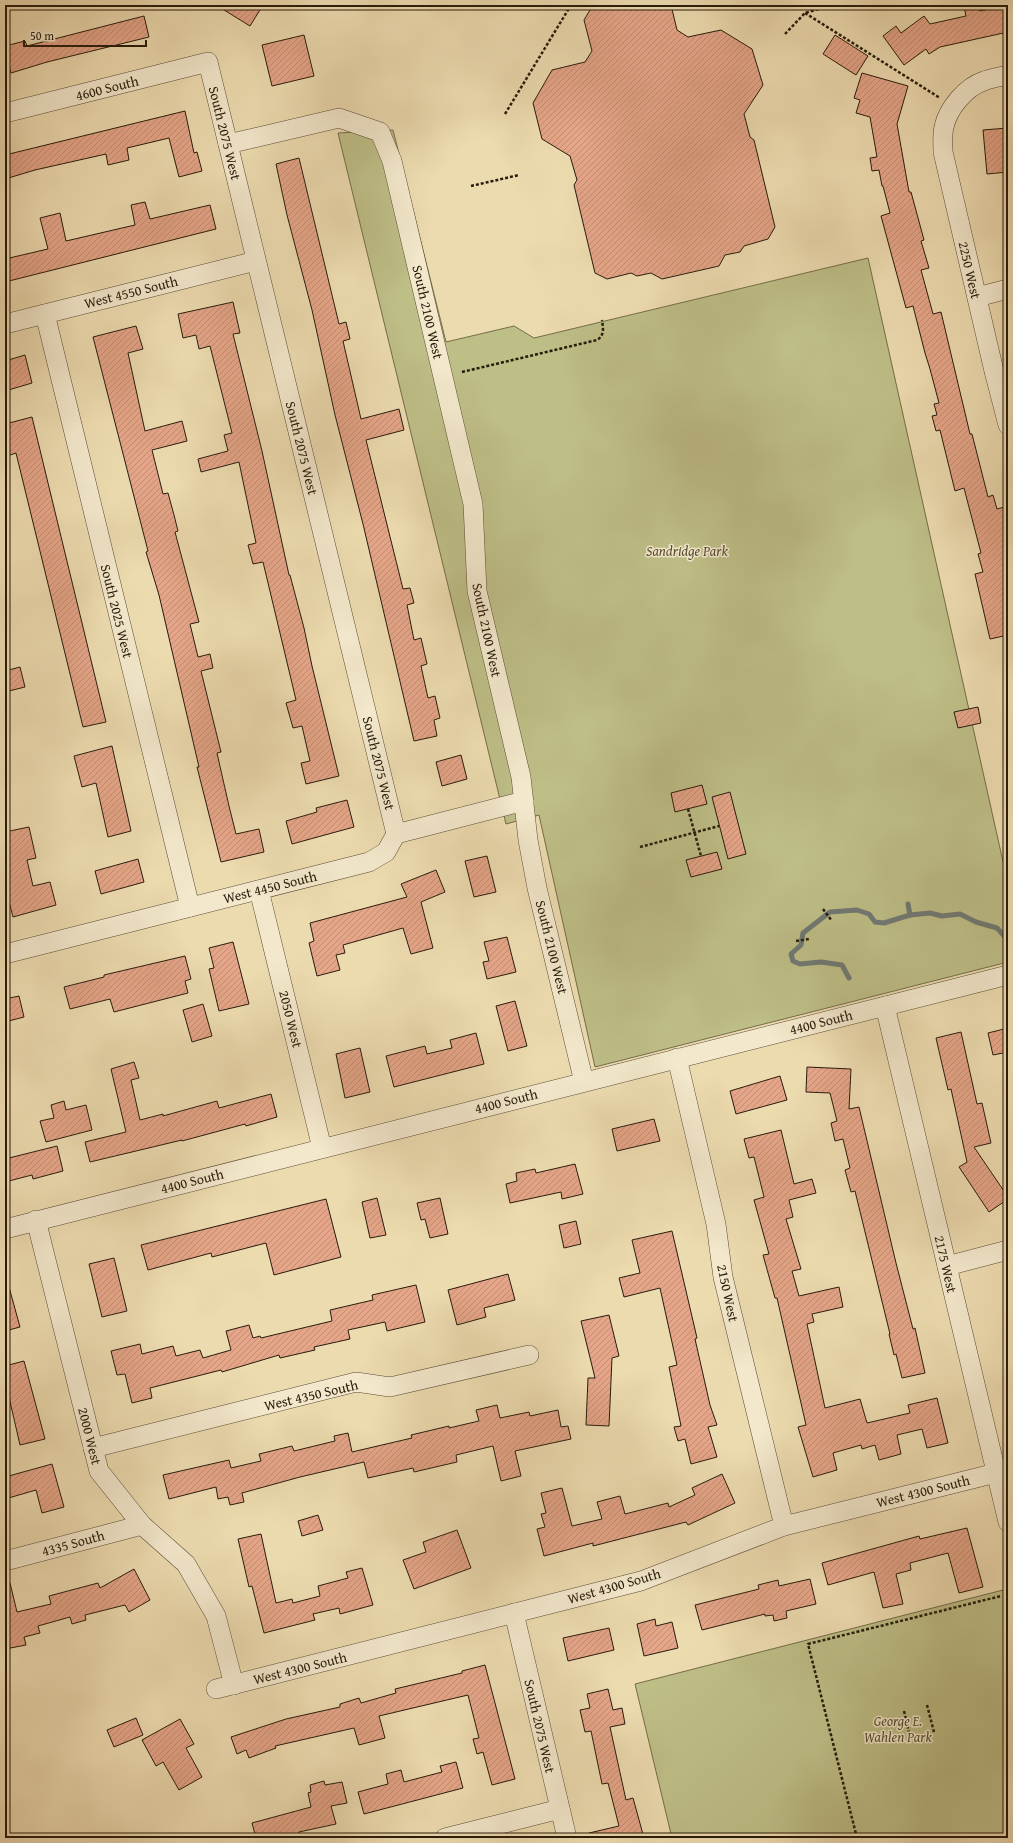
<svg xmlns="http://www.w3.org/2000/svg" width="1013" height="1843" viewBox="0 0 1013 1843" font-family="'Gentium Book Plus',serif">
	<style>
		.park { fill: #bebe87; stroke: #736c49 }
		.lines { fill: none; stroke-linecap: round; stroke-linejoin: round }
		.stream { stroke: #707973; stroke-width: 5 }
		.building { fill: url(#building-hatch); stroke: #281b0b }
		.minor-casing { stroke: #594b34; stroke-width: 20 }
		.path { stroke: #281b0b; stroke-width: 2.5; stroke-dasharray: 3 2; stroke-linecap: butt }
		.minor { stroke: #f3e8cc; stroke-width: 19 }
		.labels { text-anchor: middle; dominant-baseline: central; stroke-width: 3; stroke-linejoin: round; paint-order: stroke }
		.street-label { font-size: 14px; fill: #281b0b; stroke: #f3e8cc }
		.park-label { font-size: 14px; font-style: italic; fill: #554c30; stroke: #f3e8cc }
	</style>
	<defs>
		<pattern id="building-hatch" width="6" height="6" patternUnits="userSpaceOnUse"><rect width="6" height="6" fill="#e5a588"/><path d="M-1 1l2-2M0 6l6-6M5 7l2-2" fill="none" stroke="#c48d74"/></pattern>
	</defs>
	<rect width="100%" height="100%" fill="#eddbb0"/>
	<filter id="stains"><feTurbulence type="fractalNoise" baseFrequency=".005" numOctaves="4"/><feColorMatrix values="0 0 0 0 .2 0 0 0 0 .09 0 0 0 0 .02 0 0 0 .5 -.17"/></filter>
	<radialGradient id="worn" r=".72"><stop offset=".6" stop-color="#630" stop-opacity="0"/><stop offset="1" stop-color="#630" stop-opacity=".3"/></radialGradient>
	<!-- park -->
	<g class="park">
		<path d="M393,130l53,212 68,-16 20,12 334,-80 140,626v78l-413,105 -56,-252 -33,9 -168,-691z"/>
		<path d="M1003,1590l5,21v227h-336l-37,-154z"/>
	</g>
	<g class="lines">
		<!-- stream -->
		<g class="stream">
			<path d="M910,915l20,-2 12,3 18,-2 16,8 21,6 9,10"/>
			<path d="M849,978l-7,-13 -21,-3 -21,2 -7,-3 -2,-7 10,-9 2,-12 27,-21 27,-2 12,4 6,8 9,1 26,-8 -2,-11"/>
		</g>
	</g>
	<!-- building -->
	<g class="building">
		<path d="M216,5h47l-13,21z"/>
		<path d="M593,5h78l6,25 11,7 33,-7 31,19 11,36 -19,29 6,23 4,3 21,87 -7,12 -24,7 -4,6 -15,3 -6,11 -57,13 -11,-6 -14,3 -6,-3 -24,6 -12,-6 -21,-88 3,-5 -7,-24 -28,-17 -9,-36 19,-33 33,-8 7,-11 -8,-31z"/>
		<path d="M974,5h5l1,6 28,-6v27l-68,15 -11,7 -3,-5 -22,16 -21,-29 13,-10 5,7 23,-17 6,8 36,-8 -2,-9z"/>
		<path d="M144,16l5,21 -102,25 -36,11 -6,-19v-8l20,-5 2,5z"/>
		<path d="M304,35l10,41 -42,10 -10,-41z"/>
		<path d="M835,35l33,21 -12,19 -33,-21z"/>
		<path d="M862,73l46,13 -11,38 12,68h2l13,48 -3,1 8,27 -8,2 12,44 8,-2 29,122h2l16,63 5,-2 4,14 11,-3v129l-18,4 -15,-65 8,-2 -5,-18 3,-1 -17,-65 -9,3 -15,-61 -4,1 -4,-15 5,-1 -3,-11 5,-1 -9,-34 -5,-16 -12,-47 -7,2 -25,-92 9,-3 -7,-27h-1l-3,-16 -7,1 -2,-13 7,-1 -7,-40 -14,-4 4,-13 -6,-2z"/>
		<path d="M185,111l9,42 3,-1 5,19 -23,6 -10,-39 -42,10 2,12 -21,5 -2,-11 -71,16 -30,9v-24z"/>
		<path d="M1008,128v44l-21,2 -4,-44z"/>
		<path d="M299,158l40,166 7,-2 4,17 -7,2 18,78 38,-10 5,21 -38,10 37,149 7,-1 4,15 -7,2 7,35 7,-2 6,26 -6,2 7,32 7,-2 5,22 -6,2 3,16 -23,5 -51,-217 -28,-109 -23,-105 -25,-95 -11,-51z"/>
		<path d="M145,202l5,17 60,-14 6,24 -211,53v-23l43,-10 -8,-31 20,-5 6,28 69,-16 -4,-20z"/>
		<path d="M233,302l7,31 -7,1 29,117 27,124h1l14,53 8,38 27,110 -33,8 -5,-21 9,-2 -8,-35 -9,2 -7,-25 10,-3 -33,-138 -10,2 -5,-19 8,-2 -17,-81 -38,10 -3,-13 30,-8 -4,-16 8,-2 -22,-87 -11,3 -3,-14 -13,3 -5,-24z"/>
		<path d="M136,326l7,23 -15,4 17,78 37,-10 5,20 -35,9 11,44 5,-1 6,22 4,16 -3,1 24,90 -9,2 8,33 12,-3 3,14 -12,3 20,81 -4,1 12,53 7,28 23,-5 5,23 -43,10 -24,-95h2l-40,-172 -13,-43 2,-1 -55,-214z"/>
		<path d="M25,355l7,28 -27,8v-30z"/>
		<path d="M32,417l74,305 -23,5 -67,-274 -9,3 -2,-9v-18l5,-1 -1,-5z"/>
		<path d="M20,667l5,20 -20,5v-21z"/>
		<path d="M978,707l3,16 -23,5 -4,-16z"/>
		<path d="M112,746l19,85 -23,6 -12,-54 -14,4 -8,-31z"/>
		<path d="M461,755l6,24 -25,7 -6,-24z"/>
		<path d="M702,785l5,19 -32,8 -4,-19z"/>
		<path d="M730,792l16,62 -18,5 -16,-62z"/>
		<path d="M347,800l7,27 -62,17 -6,-23 31,-9 -1,-4z"/>
		<path d="M29,827l7,31 -9,2 6,26 17,-4 6,23 -43,12 -8,-31v-54z"/>
		<path d="M717,852l5,17 -31,8 -5,-17z"/>
		<path d="M487,856l9,36 -22,5 -9,-36z"/>
		<path d="M138,859l6,23 -43,12 -6,-23z"/>
		<path d="M436,870l9,22 -24,10 12,46 -22,6 -8,-26 -60,17 2,8 -9,2 4,15 -23,6 -8,-33 5,-2 -4,-18 97,-26 -6,-13z"/>
		<path d="M507,937l9,35 -29,7 -4,-17 6,-1 -5,-19z"/>
		<path d="M233,942l16,62 -30,7 -10,-42 5,-1 -5,-20z"/>
		<path d="M185,956l6,23 -6,2 3,12 -74,19 -4,-13 -40,10 -6,-22 40,-10v-2z"/>
		<path d="M19,996l5,21 -19,5v-23z"/>
		<path d="M515,1001l12,45 -19,5 -12,-45z"/>
		<path d="M203,1004l9,32 -20,6 -9,-32z"/>
		<path d="M1008,1028v24l-15,3 -5,-22z"/>
		<path d="M961,1032l16,72 5,-1 9,40 -17,4 34,50v2l-19,13 -30,-45 8,-5 -16,-73 -3,1 -12,-52z"/>
		<path d="M476,1033l8,31 -90,23 -8,-31 39,-10 2,8 25,-6 -2,-8z"/>
		<path d="M360,1048l10,44 -25,6 -9,-44z"/>
		<path d="M134,1062l5,16 -8,2 9,40 23,-6v2l54,-15 2,7 52,-14 6,23 -31,9 -1,-2 -63,17v-1l-92,22 -5,-20 41,-10 -15,-63z"/>
		<path d="M807,1067l44,2 -2,40 10,-2 37,156 17,66 2,-1 10,45 -23,5 -6,-24 -2,1 -5,-21h1l-35,-143 -4,1 -6,-22 5,-2 -7,-29 -8,2 -4,-18 6,-2 -7,-28 -24,-1z"/>
		<path d="M780,1076l7,24 -51,14 -6,-23z"/>
		<path d="M64,1101l2,9 20,-5 6,25 -46,12 -6,-21 14,-3 -3,-13z"/>
		<path d="M654,1119l6,22 -43,10 -5,-22z"/>
		<path d="M781,1130l13,54 18,-5 4,14 -27,7 4,17 -7,2 15,50 -9,2 7,25 40,-9 4,20 -31,7 2,8 -7,2 18,84 35,-9 7,24 43,-10 -2,-8 29,-7 11,45 -21,5 -5,-19 -25,6 4,19 -22,6 -4,-15 -13,4 -1,-4 -28,8 4,17 -24,7 -15,-50 8,-2 -29,-127h-2l-12,-43 6,-1 -15,-54 10,-3 -10,-40 -5,1 -5,-19z"/>
		<path d="M57,1146l6,25 -30,8 -1,-4 -27,7v-23z"/>
		<path d="M575,1164l8,30 -21,5 -1,-7 -51,11 -4,-19 11,-3 -1,-8 19,-4 1,4z"/>
		<path d="M377,1198l9,37 -16,3 -8,-36z"/>
		<path d="M440,1198l8,36 -18,4 -5,-19 -4,1 -4,-17z"/>
		<path d="M326,1199l15,58 -67,18 -8,-32 -54,14 -1,-4 -63,17 -7,-25z"/>
		<path d="M576,1221l5,23 -17,4 -5,-23z"/>
		<path d="M672,1231l25,107 -2,1 15,66 7,20 -9,2 9,30 -26,7 -6,-25 -7,2 -4,-14 7,-1 -12,-59 8,-2 -17,-77 -36,9 -5,-19 21,-5 -8,-33z"/>
		<path d="M114,1258l13,53 -25,6 -13,-53z"/>
		<path d="M508,1274l7,26 -31,8 2,9 -29,8 -9,-35z"/>
		<path d="M416,1285l9,37 -38,9 -2,-9 -37,8 2,9 -36,8 1,3 -35,8 -1,-3 -57,17 -1,-2 -71,18 2,10 -20,5 -7,-29 -8,1 -6,-24 29,-7 2,10 31,-8 3,10 24,-6 3,8 28,-8 -5,-19 23,-6 4,13 7,-2 1,2 71,-17 -2,-11 43,-10 -1,-5z"/>
		<path d="M5,1287h4l11,40 -15,4z"/>
		<path d="M609,1315l10,41 -7,2 -3,68 -23,-1 2,-47h7l-14,-57z"/>
		<path d="M24,1361l21,78 -25,6 -12,-52 -3,1v-28z"/>
		<path d="M497,1405l3,13 29,-6 1,4 28,-6 3,17 7,-1 3,13 -56,12 6,25 -20,5 -8,-35 -37,9 1,7 -43,10 -1,-4 -45,10 -4,-16 -64,15 -58,16 2,9 -14,3 -2,-8 -10,2 -2,-12 -47,12 -6,-24 66,-15 2,8 30,-7 -2,-7 33,-8 2,5 41,-10 -1,-5 14,-3 4,19 60,-14 -1,-3 38,-9v2l30,-7 -3,-11z"/>
		<path d="M52,1464l12,43 -22,6 -6,-23 -31,9v-22z"/>
		<path d="M722,1474l13,29 -47,22 -2,-3 -93,24v-3l-49,13 -7,-27 8,-2 -4,-13 5,-1 -5,-20 21,-5 10,38 30,-7 -5,-17 23,-6 5,18 43,-11 1,4 26,-12 -3,-7z"/>
		<path d="M318,1515l5,15 -21,6 -4,-15z"/>
		<path d="M967,1528l16,59 -24,6 -11,-40 -38,10 1,7 -15,4 7,30 -20,4 -9,-36 -46,13 -6,-22 97,-27 1,3z"/>
		<path d="M457,1530l14,38 -57,21 -11,-29 23,-8 -3,-10z"/>
		<path d="M261,1534l15,69 16,-4 1,4 27,-7 -2,-10 30,-8 -2,-6 16,-4 11,37 -33,9 -1,-6 -26,6 2,6 -51,13 -12,-47 -3,1 -11,-48z"/>
		<path d="M134,1569l16,31 -21,12 -4,-7 -40,10 1,5 -14,4 -2,-7 -32,9 2,7 -16,4 2,8 -21,4v-65l5,-1 7,29 34,-8 -2,-8 49,-13 2,5z"/>
		<path d="M810,1579l6,25 -30,7 1,7 -13,3 -1,-6 -8,1v-2l-63,16 -7,-25 64,-16 -1,-4 20,-5 1,6z"/>
		<path d="M655,1619l1,7 16,-4 6,26 -34,8 -7,-32z"/>
		<path d="M609,1628l5,22 -46,11 -5,-23z"/>
		<path d="M485,1665l30,114 -23,6 -9,-33 -6,2 -4,-15 6,-1 -11,-43 -89,21 6,22 -26,7 -5,-17 -79,18 1,2 -27,10 -3,-8 -9,4 -6,-17 55,-18 54,-12v-3l19,-6 2,5 35,-10 -1,-4 67,-16v-2z"/>
		<path d="M608,1689l5,21 9,-2 3,16 -15,3 16,73 7,-2 11,40h-54l-1,-5 30,-7 -11,-43 -6,1 -11,-53 -6,1 -5,-22 10,-2 -3,-14z"/>
		<path d="M136,1718l7,17 -29,12 -7,-17z"/>
		<path d="M180,1719l14,25 -8,4 16,29 -23,13 -16,-28 -7,4 -14,-26z"/>
		<path d="M456,1762l7,26 -99,26 -6,-22 30,-8 -2,-10 15,-4 3,12 38,-10 -2,-6z"/>
		<path d="M324,1781l1,4 17,-3 5,21 -16,3 5,18 -37,8 1,2 -15,4h-29l-4,-15 59,-16 -3,-14 3,-1 -1,-7z"/>
	</g>
	<g class="lines">
		<defs>
			<g id="minor">
				<path d="M1008,75c-8,2 -17,3 -24,6 -18,6 -36,27 -40,46 -2,8 -1,16 -1,25l51,219 14,54"/>
				<path d="M5,113l203,-51 188,772"/>
				<path d="M228,144l111,-26 41,14 12,29 81,343 4,87 44,186 7,63 9,48 47,194"/>
				<path d="M977,297l31,-8"/>
				<path d="M45,314l145,593"/>
				<path d="M5,324l251,-63"/>
				<path d="M259,890l63,258"/>
				<path d="M5,954l364,-92 17,-10 10,-18 128,-33"/>
				<path d="M885,1006l123,516"/>
				<path d="M677,1058l39,166 7,53 61,249"/>
				<path d="M36,1220l63,251 43,54 44,39 30,52 18,69"/>
				<path d="M5,1229l1003,-254"/>
				<path d="M947,1266l61,-16"/>
				<path d="M93,1448l263,-66 34,5 139,-32"/>
				<path d="M5,1561l137,-36"/>
				<path d="M514,1613l53,225"/>
				<path d="M216,1689l425,-108 143,-55 224,-56"/>
				<path d="M445,1838l115,-29"/>
			</g>
		</defs>
		<!-- minor casing -->
		<use href="#minor" class="minor-casing"/>
		<!-- path -->
		<g class="path">
			<path d="M805,13l135,85"/>
			<path d="M785,34l20,-21 27,-8"/>
			<path d="M505,114l66,-109"/>
			<path d="M471,186l48,-11"/>
			<path d="M462,372l135,-32c8,-5 6,-12 5,-20"/>
			<path d="M688,809l13,47"/>
			<path d="M640,847l79,-21"/>
			<path d="M823,909l9,12"/>
			<path d="M796,941l13,-2"/>
			<path d="M927,1705l7,27"/>
			<path d="M904,1711l6,26"/>
			<path d="M857,1838l-49,-194 193,-48"/>
		</g>
		<!-- minor -->
		<use href="#minor" class="minor"/>
	</g>
	<g class="labels">
		<!-- street labels -->
		<g class="street-label">
			<text transform="translate(107 88) rotate(-14)">4600 South</text>
			<text transform="translate(225 133) rotate(76)">South 2075 West</text>
			<text transform="translate(970 270) rotate(77)">2250 West</text>
			<text transform="translate(131 292) rotate(-14)">West 4550 South</text>
			<text transform="translate(428 312) rotate(77)">South 2100 West</text>
			<text transform="translate(302 448) rotate(76)">South 2075 West</text>
			<text transform="translate(117 611) rotate(76)">South 2025 West</text>
			<text transform="translate(487 630) rotate(78)">South 2100 West</text>
			<text transform="translate(379 763) rotate(76)">South 2075 West</text>
			<text transform="translate(270 887) rotate(-14)">West 4450 South</text>
			<text transform="translate(552 947) rotate(76)">South 2100 West</text>
			<text transform="translate(291 1019) rotate(76)">2050 West</text>
			<text transform="translate(821 1022) rotate(-14)">4400 South</text>
			<text transform="translate(506 1101) rotate(-14)">4400 South</text>
			<text transform="translate(192 1181) rotate(-14)">4400 South</text>
			<text transform="translate(946 1264) rotate(77)">2175 West</text>
			<text transform="translate(728 1293) rotate(78)">2150 West</text>
			<text transform="translate(311 1395) rotate(-13)">West 4350 South</text>
			<text transform="translate(90 1436) rotate(76)">2000 West</text>
			<text transform="translate(923 1491) rotate(-14)">West 4300 South</text>
			<text transform="translate(73 1543) rotate(-15)">4335 South</text>
			<text transform="translate(614 1586) rotate(-16)">West 4300 South</text>
			<text transform="translate(300 1668) rotate(-14)">West 4300 South</text>
			<text transform="translate(540 1726) rotate(77)">South 2075 West</text>
		</g>
		<!-- park labels -->
		<g class="park-label">
			<text x="687" y="551">Sandridge Park</text>
			<text x="898" y="1721">George E.<tspan x="898" dy="16">Wahlen Park</tspan></text>
		</g>
	</g>
	<!-- margin -->
	<rect width="1013" height="1843" fill="none" stroke="#eddbb0" stroke-width="20"/>
	<rect x="6" y="6" width="1001" height="1831" fill="none" stroke="#281b0b" stroke-width="2"/>
	<rect x="10" y="10" width="993" height="1823" fill="none" stroke="#281b0b"/>
	<!-- scale -->
	<path d="M24 40v6h122v-6" fill="none" stroke="#281b0b" stroke-width="2"/>
	<text x="30" y="40" font-size="12" fill="#281b0b" stroke="#f3e8cc" stroke-width="3" paint-order="stroke">50 m</text>
	<rect width="100%" height="100%" filter="url(#stains)"/>
	<rect width="100%" height="100%" fill="url(#worn)"/>
</svg>
